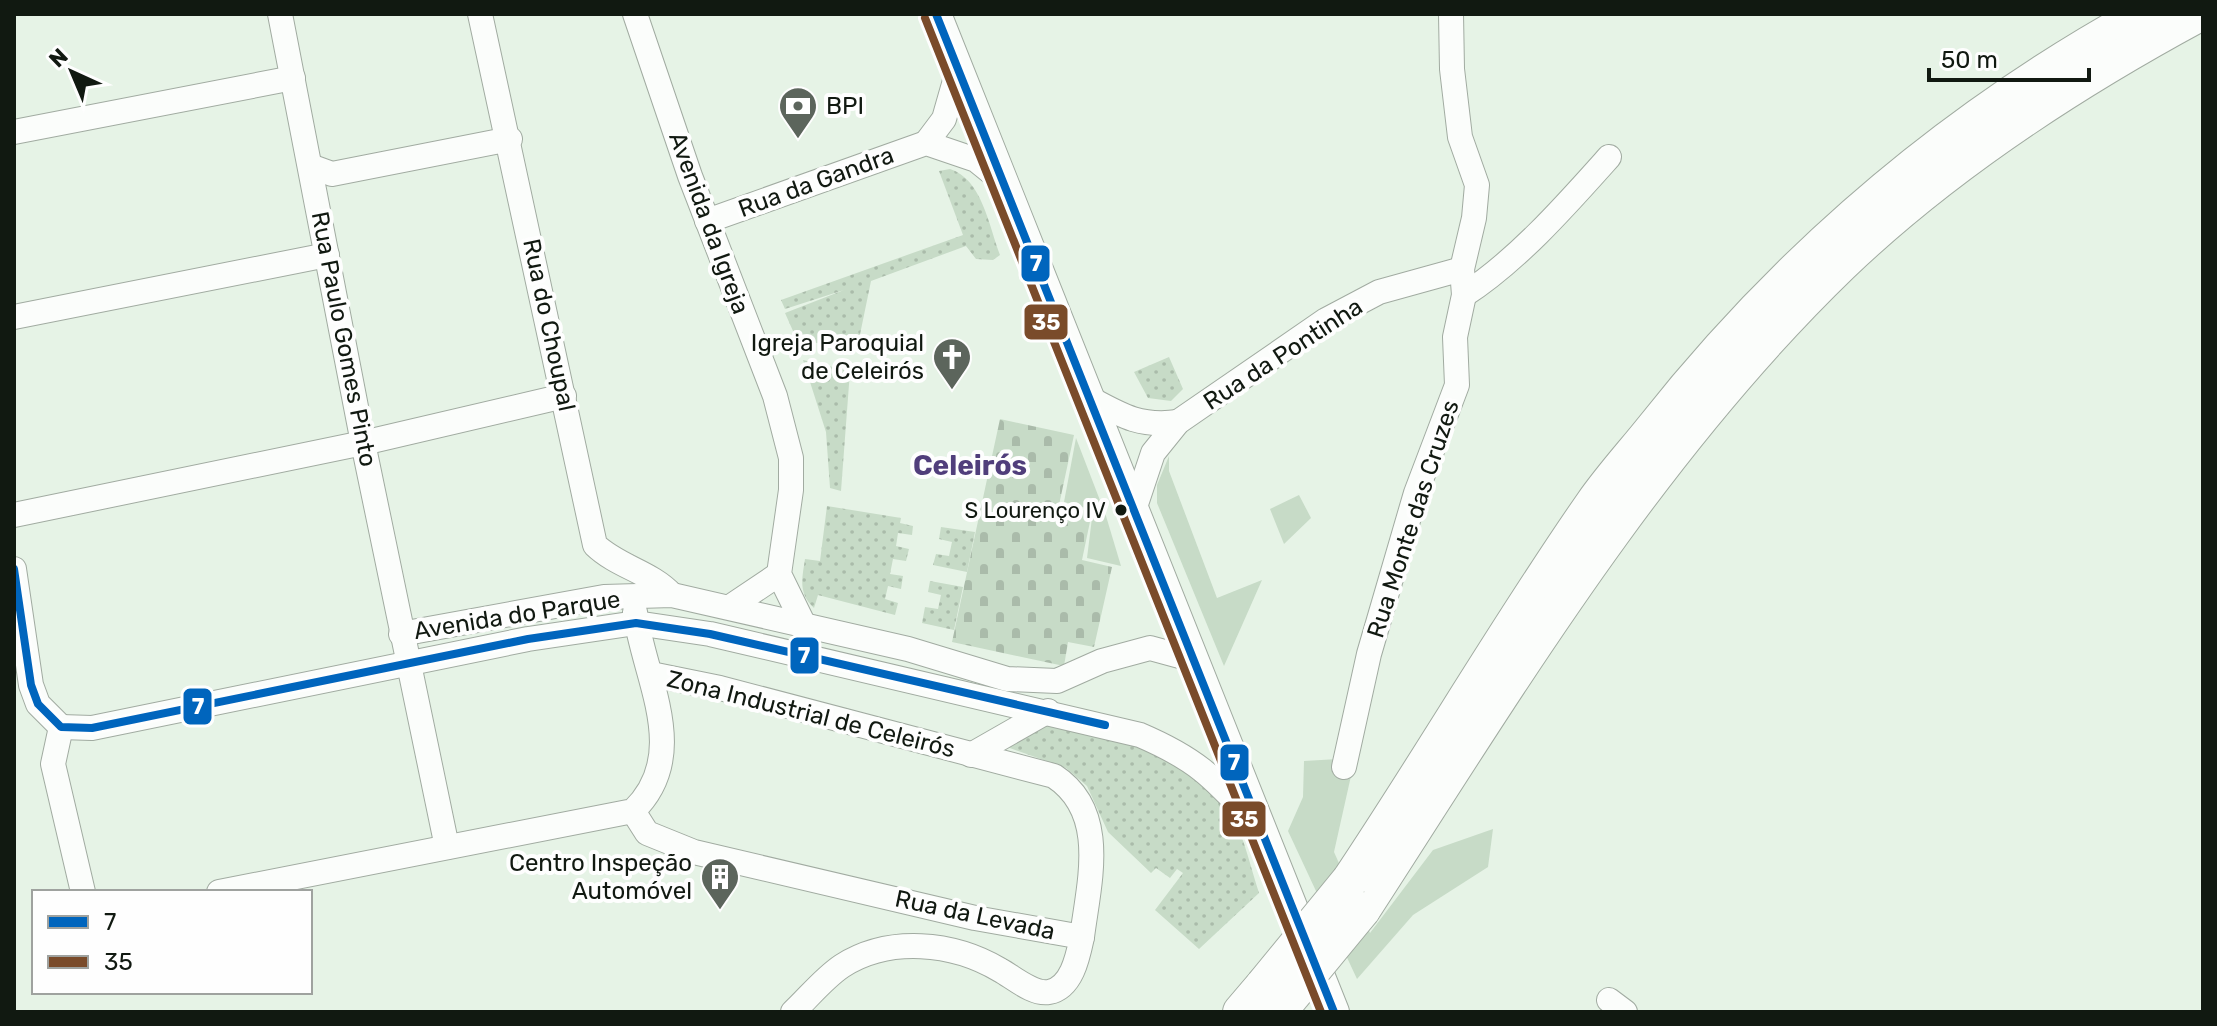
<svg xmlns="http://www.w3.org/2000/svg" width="2217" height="1026" viewBox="0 0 2217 1026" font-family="Rubik,sans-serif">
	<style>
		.green { fill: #c7dbc7 }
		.cemetery { fill: url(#cemetery-stones) }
		.garden { fill: url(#garden-dots) }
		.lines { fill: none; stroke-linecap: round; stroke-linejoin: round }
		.minor-casing { stroke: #a1aba1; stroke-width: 26 }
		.major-casing { stroke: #a1aba1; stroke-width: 32 }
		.highway-casing { stroke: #a1aba1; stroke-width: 38 }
		.minor { stroke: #fbfdfb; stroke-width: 24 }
		.major { stroke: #fbfdfb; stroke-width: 30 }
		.highway { stroke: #fbfdfb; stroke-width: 36 }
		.highway-bridge-casing { stroke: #a1aba1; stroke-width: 38; stroke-linecap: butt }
		.highway-bridge { stroke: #fbfdfb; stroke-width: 36 }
		.bus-1-casing { stroke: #fefefe; stroke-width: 14 }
		.bus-2-casing { stroke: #fefefe; stroke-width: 14 }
		.bus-1 { stroke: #0065bd; stroke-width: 8 }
		.bus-2 { stroke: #7a4b2a; stroke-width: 8 }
		.bus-dot { fill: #111911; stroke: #fefefe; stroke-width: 3 }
		.labels { text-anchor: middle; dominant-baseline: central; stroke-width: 8; stroke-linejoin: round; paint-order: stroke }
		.bus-label { font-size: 22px; fill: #111911; stroke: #fefefe; text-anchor: end }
		.poi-label { font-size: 24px; fill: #111911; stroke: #fefefe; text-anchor: end }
		.street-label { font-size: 24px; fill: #111911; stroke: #fefefe }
		.quarter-label { font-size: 28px; font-weight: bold; fill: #503e7b; stroke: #fefefe }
		.line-badge { stroke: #fefefe; stroke-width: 3 }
		.badge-label { font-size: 22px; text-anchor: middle; font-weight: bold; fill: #fff }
	</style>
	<defs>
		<pattern id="cemetery-stones" width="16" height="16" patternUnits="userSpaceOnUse" patternTransform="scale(2)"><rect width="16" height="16" fill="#c7dbc7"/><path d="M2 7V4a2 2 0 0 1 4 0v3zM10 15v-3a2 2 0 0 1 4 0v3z" fill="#aba"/></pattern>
		<pattern id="garden-dots" width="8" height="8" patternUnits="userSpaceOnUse" patternTransform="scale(2)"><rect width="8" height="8" fill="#c7dbc7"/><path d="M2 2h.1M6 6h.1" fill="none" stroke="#aba" stroke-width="1.8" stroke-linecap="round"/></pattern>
	</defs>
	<rect width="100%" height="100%" fill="#e6f3e6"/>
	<!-- green -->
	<g class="green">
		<path d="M1076,438l30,78 15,50 -34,-8 6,-48 -29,-8z"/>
		<path d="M1169,456v15l48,127 45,-18 -38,86 -67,-163v-18z"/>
		<path d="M1299,495l12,23 -27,26 -14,-35z"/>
		<path d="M1355,758l-21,94 36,81 63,-83 60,-21 -5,38 -75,48 -56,64 -69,-148 15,-34 1,-36z"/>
	</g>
	<!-- cemetery -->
	<path class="cemetery" d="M1000,419l74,16 -15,70 33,7 -10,48 30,7 -18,80 -26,-5 -4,24 -112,-24z"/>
	<!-- garden -->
	<g class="garden">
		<path d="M950,169c32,10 39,57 50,86l-7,5 -17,-1 -10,-13 -95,35 -14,68 -60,-9 -12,-27 59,-23 -59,19 -4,-9 182,-65 -24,-64z"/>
		<path d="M1169,357l14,32 -12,12 -23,-3 -14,-26z"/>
		<path d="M803,360l47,11 -9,120 -11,-3 -4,-56z"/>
		<path d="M827,506l74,12 -1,5 13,3 -1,9 -14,-2 -2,13 13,3 -3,12 -13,-2 -3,15 13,2 -2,13 -13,-3 -3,13 13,4 -3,12 -77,-20 -4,13c-16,-15 -12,-29 -9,-49l15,2z"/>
		<path d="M941,527l34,5 -8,40 -34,-7 3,-11 13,2 3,-14 -13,-3z"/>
		<path d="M930,581l33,6 -9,43 -32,-7 3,-16 13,2 3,-14 -13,-3z"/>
		<path d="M1047,723c66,17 151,27 186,94 12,23 18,52 26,76l-60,56 -44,-39 28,-37 -6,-4 -7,9 -14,-10 -5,5 -43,-41 -21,-46 -21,-18 -59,-21z"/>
	</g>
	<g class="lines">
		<defs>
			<g id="minor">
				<path d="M280,14l83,429 84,404"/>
				<path d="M480,14l115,531c23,22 56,27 77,50"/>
				<path d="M635,14l55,162 85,220 16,62v32l-12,84 24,49"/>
				<path d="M14,132l279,-54"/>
				<path d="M926,143l18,-24 14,-49"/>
				<path d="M310,166l22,8 178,-35"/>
				<path d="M707,221l219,-78 50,17 26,21"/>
				<path d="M1464,295c53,-34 103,-91 145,-138"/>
				<path d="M14,317l313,-62"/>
				<path d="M1089,398c33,18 51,29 89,24"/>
				<path d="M1135,507l18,-54 25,-31 148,-102 53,-28 83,-23"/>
				<path d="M14,515l349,-72 201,-47"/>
				<path d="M14,569l17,116 7,19 23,23"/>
				<path d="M730,607l49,-33"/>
				<path d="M401,634l203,-37 68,-2 236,54 99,30 50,2 45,-20 48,-13 44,12"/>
				<path d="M61,727l31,1 436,-89 108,-16 74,11 430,101c56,24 72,41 113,85"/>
				<path d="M61,727l-8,37 30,128"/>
				<path d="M971,755l77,-44"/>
				<path d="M1344,767l25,-113 47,-161 41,-108 -2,-48 9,-42 -2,-26 12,-51 3,-33 -17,-48 -8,-68 -1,-55"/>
				<path d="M633,811l14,22 47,19 281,66 107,19c7,-55 27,-125 -28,-161l-334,-88 -69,-14"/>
				<path d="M219,892l414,-81c59,-57 11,-132 2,-199"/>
				<path d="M1609,1000l16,12"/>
				<path d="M793,1012c16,-15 31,-34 49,-46 47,-30 111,-24 158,4 13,7 33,25 49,22 23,-4 29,-36 33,-55"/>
			</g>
			<path id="major" d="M936,14l398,998"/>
			<g id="highway">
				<path d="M1350,880c83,-124 158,-254 243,-376 18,-26 40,-50 60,-75 135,-171 298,-310 489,-415"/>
				<path d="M1362,910c145,-224 286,-460 479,-646 106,-101 229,-181 357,-250"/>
				<path d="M1241,1012l23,-27"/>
			</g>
		</defs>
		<!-- minor casing -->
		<use href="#minor" class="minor-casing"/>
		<!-- major casing -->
		<use href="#major" class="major-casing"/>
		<!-- highway casing -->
		<use href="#highway" class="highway-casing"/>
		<!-- minor -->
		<use href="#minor" class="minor"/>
		<!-- major -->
		<use href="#major" class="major"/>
		<!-- highway -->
		<use href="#highway" class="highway"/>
		<defs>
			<g id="highway-bridge">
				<path d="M1264,985l86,-105"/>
				<path d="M1278,1012l84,-102"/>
			</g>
		</defs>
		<!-- highway-bridge casing -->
		<use href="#highway-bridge" class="highway-bridge-casing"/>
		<!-- highway-bridge -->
		<use href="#highway-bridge" class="highway-bridge"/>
		<defs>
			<g id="bus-1">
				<path d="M936,14l398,998"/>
				<path d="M14,569l17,116 7,19 23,23 31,1 436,-89 108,-16 74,11 395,91"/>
			</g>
			<path id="bus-2" d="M925,18l396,994"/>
		</defs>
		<!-- bus-1 casing -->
		<use href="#bus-1" class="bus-1-casing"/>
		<!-- bus-2 casing -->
		<use href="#bus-2" class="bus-2-casing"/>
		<!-- bus-1 -->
		<use href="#bus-1" class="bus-1"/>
		<!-- bus-2 -->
		<use href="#bus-2" class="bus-2"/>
	</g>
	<!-- icons -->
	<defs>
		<symbol id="bank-pin" viewBox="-11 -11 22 30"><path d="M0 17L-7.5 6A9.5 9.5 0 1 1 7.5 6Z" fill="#5c655c" stroke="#fefefe"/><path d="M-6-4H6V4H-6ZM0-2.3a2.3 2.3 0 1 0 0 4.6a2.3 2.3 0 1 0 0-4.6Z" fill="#fff"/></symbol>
		<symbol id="church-pin" viewBox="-11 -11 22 30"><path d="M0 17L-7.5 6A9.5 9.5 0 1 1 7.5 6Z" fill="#5c655c" stroke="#fefefe"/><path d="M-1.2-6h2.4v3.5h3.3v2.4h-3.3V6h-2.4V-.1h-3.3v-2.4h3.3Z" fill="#fff"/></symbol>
		<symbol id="building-pin" viewBox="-11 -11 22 30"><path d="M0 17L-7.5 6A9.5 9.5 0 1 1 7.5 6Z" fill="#5c655c" stroke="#fefefe"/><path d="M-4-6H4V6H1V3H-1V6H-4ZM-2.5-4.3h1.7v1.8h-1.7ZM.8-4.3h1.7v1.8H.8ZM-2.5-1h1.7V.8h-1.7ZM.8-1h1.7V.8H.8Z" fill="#fff"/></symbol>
	</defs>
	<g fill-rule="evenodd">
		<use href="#bank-pin" x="776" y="84" width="44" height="60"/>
		<use href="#church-pin" x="930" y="335" width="44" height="60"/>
		<use href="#building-pin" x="698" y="855" width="44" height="60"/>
	</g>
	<!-- markers -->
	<circle class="bus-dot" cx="1121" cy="510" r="7"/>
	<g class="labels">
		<!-- bus labels -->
		<g class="bus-label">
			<text x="1106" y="510">S Lourenço IV</text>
		</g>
		<!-- poi labels -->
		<g class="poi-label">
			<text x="826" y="106" text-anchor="start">BPI</text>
			<text x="924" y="343">Igreja Paroquial<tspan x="924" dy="28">de Celeirós</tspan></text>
			<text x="692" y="863">Centro Inspeção<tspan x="692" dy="28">Automóvel</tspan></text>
		</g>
		<!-- street labels -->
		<g class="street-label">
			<text transform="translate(816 182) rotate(-20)">Rua da Gandra</text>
			<text transform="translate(709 223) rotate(70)">Avenida da Igreja</text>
			<text transform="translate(549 325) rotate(78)">Rua do Choupal</text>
			<text transform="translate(344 339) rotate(79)">Rua Paulo Gomes Pinto</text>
			<text transform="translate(1283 354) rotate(-33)">Rua da Pontinha</text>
			<text transform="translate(1413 519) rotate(-72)">Rua Monte das Cruzes</text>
			<text transform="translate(517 615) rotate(-9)">Avenida do Parque</text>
			<text transform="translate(811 714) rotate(14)">Zona Industrial de Celeirós</text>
			<text transform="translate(975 915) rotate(12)">Rua da Levada</text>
		</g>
		<!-- quarter labels -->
		<g class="quarter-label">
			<text x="970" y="465">Celeirós</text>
		</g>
	</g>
	<g class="line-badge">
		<rect x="1020" y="244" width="31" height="39" rx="8" fill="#0065bd"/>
		<rect x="1023" y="303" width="46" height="38" rx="8" fill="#7a4b2a"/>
		<rect x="789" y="636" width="31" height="39" rx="8" fill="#0065bd"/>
		<rect x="182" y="687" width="31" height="39" rx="8" fill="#0065bd"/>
		<rect x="1219" y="743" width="31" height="39" rx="8" fill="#0065bd"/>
		<rect x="1221" y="800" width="46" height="38" rx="8" fill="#7a4b2a"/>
	</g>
	<g class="badge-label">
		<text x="1036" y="271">7</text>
		<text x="1046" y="330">35</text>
		<text x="804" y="663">7</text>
		<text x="198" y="714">7</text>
		<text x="1234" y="770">7</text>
		<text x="1244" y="827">35</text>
	</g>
	<!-- border -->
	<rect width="2217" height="1026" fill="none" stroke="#111911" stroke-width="32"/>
	<!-- legend -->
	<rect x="32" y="890" width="280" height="104" fill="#fefefe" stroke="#9fa29f" stroke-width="2"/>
	<rect x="48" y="916" width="40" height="12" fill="#0065bd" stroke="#9fa29f" stroke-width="2"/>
	<text x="104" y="930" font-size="24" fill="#111911">7</text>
	<rect x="48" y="956" width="40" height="12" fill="#7a4b2a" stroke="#9fa29f" stroke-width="2"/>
	<text x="104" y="970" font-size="24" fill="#111911">35</text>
	<!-- north arrow -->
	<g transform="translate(72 72) rotate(316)" stroke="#fefefe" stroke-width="6" paint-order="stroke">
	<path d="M0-6L14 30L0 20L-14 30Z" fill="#111911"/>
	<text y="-12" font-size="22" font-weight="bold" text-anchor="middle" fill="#111911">N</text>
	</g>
	<!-- scale -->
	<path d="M1929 68v12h160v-12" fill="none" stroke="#111911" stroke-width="4"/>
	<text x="1941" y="68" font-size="24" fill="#111911" stroke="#fefefe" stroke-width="6" paint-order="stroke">50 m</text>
</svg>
